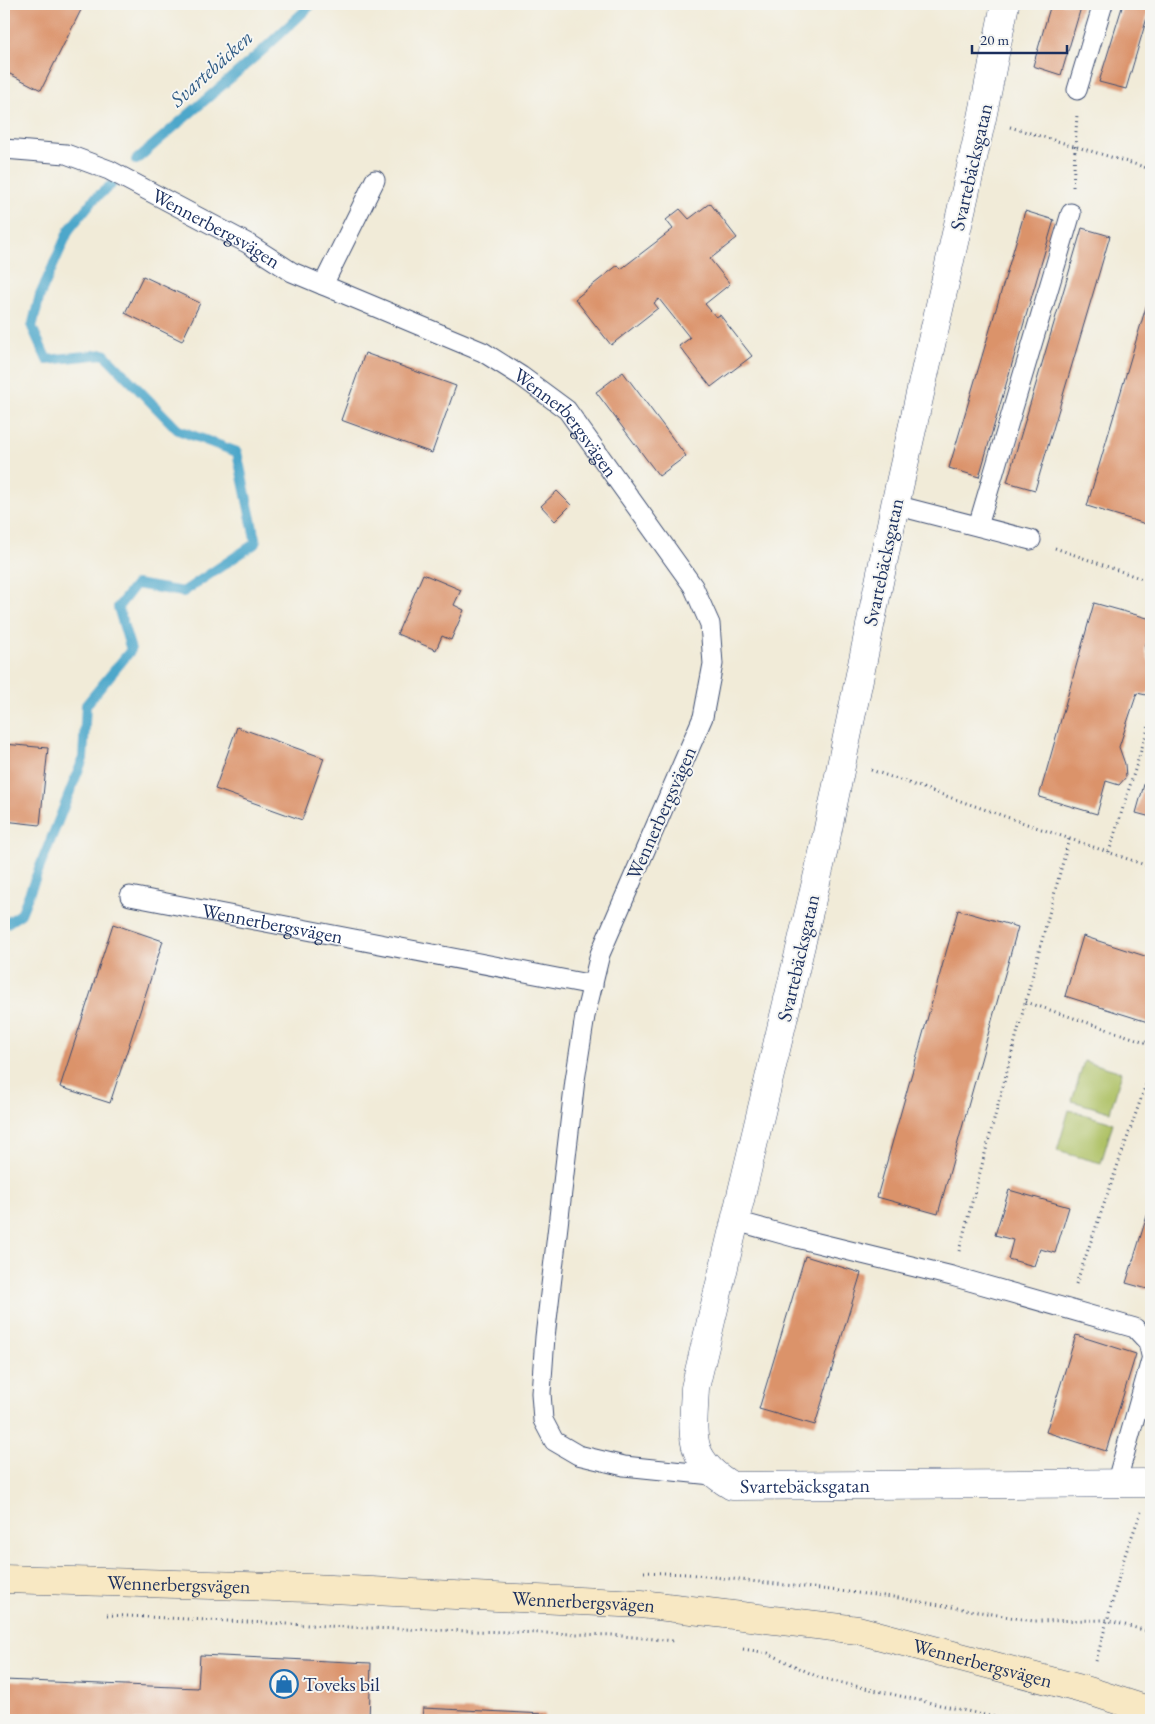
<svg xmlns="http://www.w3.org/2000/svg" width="1155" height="1724" viewBox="0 0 1155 1724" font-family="'EB Garamond',serif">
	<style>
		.green { fill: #aec165; stroke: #647862 }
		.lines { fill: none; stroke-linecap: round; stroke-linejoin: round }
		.stream { stroke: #4da7ca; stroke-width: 10 }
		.building { fill: #db936a }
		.service-casing { stroke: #3b4b70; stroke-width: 21 }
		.minor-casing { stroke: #3b4b70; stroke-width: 29 }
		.secondary-casing { stroke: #3b4b70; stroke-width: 29 }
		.path { stroke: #3b4b70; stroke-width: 3; stroke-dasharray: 1 4; stroke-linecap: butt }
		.service { stroke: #fff; stroke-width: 19 }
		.minor { stroke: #fff; stroke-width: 28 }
		.secondary { stroke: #f8e8c3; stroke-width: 28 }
		.labels { text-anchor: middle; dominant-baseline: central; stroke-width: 4; stroke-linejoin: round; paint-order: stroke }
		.street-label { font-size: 20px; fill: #1b2f5e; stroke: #f6f6f2 }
		.poi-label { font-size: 20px; fill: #1b2f5e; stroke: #f6f6f2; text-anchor: start }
		.water-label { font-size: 21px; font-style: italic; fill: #2c5984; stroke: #f6f6f2 }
	</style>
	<rect width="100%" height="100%" fill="#f6f6f2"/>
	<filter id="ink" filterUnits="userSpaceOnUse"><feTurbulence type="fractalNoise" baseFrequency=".02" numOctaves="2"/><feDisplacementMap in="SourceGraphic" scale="10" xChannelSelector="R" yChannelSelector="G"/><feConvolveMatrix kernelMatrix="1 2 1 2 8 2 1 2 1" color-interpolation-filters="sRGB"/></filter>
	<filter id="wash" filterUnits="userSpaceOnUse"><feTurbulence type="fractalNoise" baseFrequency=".0096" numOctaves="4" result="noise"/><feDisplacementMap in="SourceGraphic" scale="20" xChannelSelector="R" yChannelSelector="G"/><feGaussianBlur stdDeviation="1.12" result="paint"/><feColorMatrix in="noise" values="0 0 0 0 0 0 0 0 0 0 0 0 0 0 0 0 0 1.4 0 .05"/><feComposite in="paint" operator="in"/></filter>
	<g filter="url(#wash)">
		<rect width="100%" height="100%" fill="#f1ebd8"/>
		<!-- green -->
		<g class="green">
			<path d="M1084,1061l38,11 -12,40 -38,-11z"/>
			<path d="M1069,1110l44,13 -12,40 -44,-12z"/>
		</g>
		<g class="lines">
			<!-- stream -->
			<g class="stream">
				<path d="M136,160l127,-110 49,-46"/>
				<path d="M4,925l17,-11 62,-155 3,-54 45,-55 -13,-43 18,-23 47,8 73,-49 -19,-91 -59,-22 -74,-76 -57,6 -15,-33 8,-32 29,-65 24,-30 18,-15"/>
			</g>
		</g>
		<g id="blocks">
			<!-- building -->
			<g class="building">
				<path d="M4,4h80l-43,86 -37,-19z"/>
				<path d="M1051,4h31l-21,71 -28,-9z"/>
				<path d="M1123,4h28l-25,85 -27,-7z"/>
				<path d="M710,203l27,35 -27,21 20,25 -25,20 11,13 4,-2 32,41 -41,31 -32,-41 11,-8 -31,-39 -5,4 4,5 -47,37 -36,-46 43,-34 3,4 52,-40 -7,-9 14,-11 9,10z"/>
				<path d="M1025,211l29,9 -75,257 -30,-9z"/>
				<path d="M1082,228l28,8 -75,254 -28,-8z"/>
				<path d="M143,276l57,27 -18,38 -57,-28z"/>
				<path d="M1151,290v215l-5,19 -59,-18z"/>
				<path d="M365,353l91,33 -24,67 -91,-33z"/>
				<path d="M623,372l63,84 -27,20 -63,-84z"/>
				<path d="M557,491l14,14 -16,16 -14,-15z"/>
				<path d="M423,574l38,16 -7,15 10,5 -13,30 -9,-4 -6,14 -39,-16z"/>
				<path d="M1094,603l57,16 -6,30 6,18v23l-5,5 -9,-2 -18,54 6,17 1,13 -7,8 -13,-4 -9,33 -58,-17z"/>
				<path d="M237,727l87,31 -22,62 -87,-31z"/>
				<path d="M4,744l44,4 -8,77 -36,-4z"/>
				<path d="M1145,781l6,1v35l-15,-4z"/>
				<path d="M958,910l60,17 -80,287 -61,-17z"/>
				<path d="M113,924l50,17 -53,162 -50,-16z"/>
				<path d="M1083,936l68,22v65l-86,-27z"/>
				<path d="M1009,1190l60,17 -14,46 -15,-4 -6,17 -26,-7 5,-19 -18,-5z"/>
				<path d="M1151,1203v87l-25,-7z"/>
				<path d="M805,1256l56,17 -46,152 -56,-16z"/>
				<path d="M1076,1335l60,19 -30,97 -60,-19z"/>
				<path d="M200,1655l171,8 -2,57h-365v-40l194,8z"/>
				<path d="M423,1708l122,6v6h-123z"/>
			</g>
		</g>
	</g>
	<g filter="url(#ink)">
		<use href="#blocks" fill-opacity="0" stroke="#3b4b70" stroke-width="1"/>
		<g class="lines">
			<defs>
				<g id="service">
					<path d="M1077,90l26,-86"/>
					<path id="s1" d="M4,149l62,5 43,16 138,73 45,29 191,80 38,24 46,34 126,176 17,38 3,40 -10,53 -103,237 -15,62 -10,64 -30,257 -4,56 2,27 11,21 24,14 46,11 88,9"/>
					<path d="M323,285l52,-105"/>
					<path d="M895,505l136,35"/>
					<path d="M978,526l93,-313"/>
					<path id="s2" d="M130,896l463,89"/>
					<path d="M736,1221l61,17 155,38 183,52 13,14 3,13"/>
					<path d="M1116,1484l35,-124"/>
				</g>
				<g id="minor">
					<path id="s3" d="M1005,4l-23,114 -87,387 -72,348 -128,535c-2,48 -9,71 37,98l419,-3"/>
				</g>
				<g id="secondary">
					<path id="s4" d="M4,1579l307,9 330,16 217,26 231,61 62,20"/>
				</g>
			</defs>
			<!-- service casing -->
			<use href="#service" class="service-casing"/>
			<!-- minor casing -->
			<use href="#minor" class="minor-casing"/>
			<!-- secondary casing -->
			<use href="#secondary" class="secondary-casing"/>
			<!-- path -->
			<g class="path">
				<path d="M1010,127l141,42"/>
				<path d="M1073,187l4,-73"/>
				<path d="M1055,548l96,34"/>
				<path d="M871,770l280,97"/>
				<path d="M1109,852l42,-133"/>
				<path d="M1026,1002l125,42"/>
				<path d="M959,1251l110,-412"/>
				<path d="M1076,1284l75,-214"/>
				<path d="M644,1572l43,2 206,23 140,24 73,-1 45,12"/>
				<path d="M107,1615l261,13 244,7 63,6"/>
				<path d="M743,1649l25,4 52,25 187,42"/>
				<path d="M1096,1661l29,-106 16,-43"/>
			</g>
			<!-- service -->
			<use href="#service" class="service"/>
			<!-- minor -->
			<use href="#minor" class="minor"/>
			<!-- secondary -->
			<use href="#secondary" class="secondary"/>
		</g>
	</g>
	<!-- icons -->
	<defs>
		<symbol id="shop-ring" viewBox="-11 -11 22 22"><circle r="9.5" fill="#f6f6f2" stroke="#1f6fb2" stroke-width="1.5"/><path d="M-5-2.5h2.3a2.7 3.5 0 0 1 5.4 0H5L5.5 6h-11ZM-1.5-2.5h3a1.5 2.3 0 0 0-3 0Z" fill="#1f6fb2"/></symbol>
	</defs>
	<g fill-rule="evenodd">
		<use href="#shop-ring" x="268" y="1668" width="32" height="32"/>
	</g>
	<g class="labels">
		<!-- street labels -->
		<g class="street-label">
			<text transform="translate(971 167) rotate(-77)">Svartebäcksgatan</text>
			<text stroke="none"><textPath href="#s1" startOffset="230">Wennerbergsvägen</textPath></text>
			<text stroke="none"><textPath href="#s1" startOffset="635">Wennerbergsvägen</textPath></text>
			<text transform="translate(883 562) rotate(-78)">Svartebäcksgatan</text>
			<text transform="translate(661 813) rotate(-66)">Wennerbergsvägen</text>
			<text stroke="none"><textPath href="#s2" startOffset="145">Wennerbergsvägen</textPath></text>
			<text transform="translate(798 958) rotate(-77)">Svartebäcksgatan</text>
			<text stroke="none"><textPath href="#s3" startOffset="1605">Svartebäcksgatan</textPath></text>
			<text stroke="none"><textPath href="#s4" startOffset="175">Wennerbergsvägen</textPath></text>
			<text stroke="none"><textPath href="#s4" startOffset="580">Wennerbergsvägen</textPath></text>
			<text stroke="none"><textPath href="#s4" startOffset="985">Wennerbergsvägen</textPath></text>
		</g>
		<!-- poi labels -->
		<g class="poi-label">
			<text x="303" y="1684">Toveks bil</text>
		</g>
		<!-- water labels -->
		<g class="water-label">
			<text transform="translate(211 68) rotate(-42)">Svartebäcken</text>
		</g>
	</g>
	<!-- margin -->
	<rect width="1155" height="1724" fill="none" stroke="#f6f6f2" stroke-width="20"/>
	<!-- scale -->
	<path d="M972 45v8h95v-8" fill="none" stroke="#1b2f5e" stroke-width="2.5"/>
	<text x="980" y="45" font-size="15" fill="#1b2f5e" stroke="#f6f6f2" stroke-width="4" paint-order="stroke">20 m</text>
</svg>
